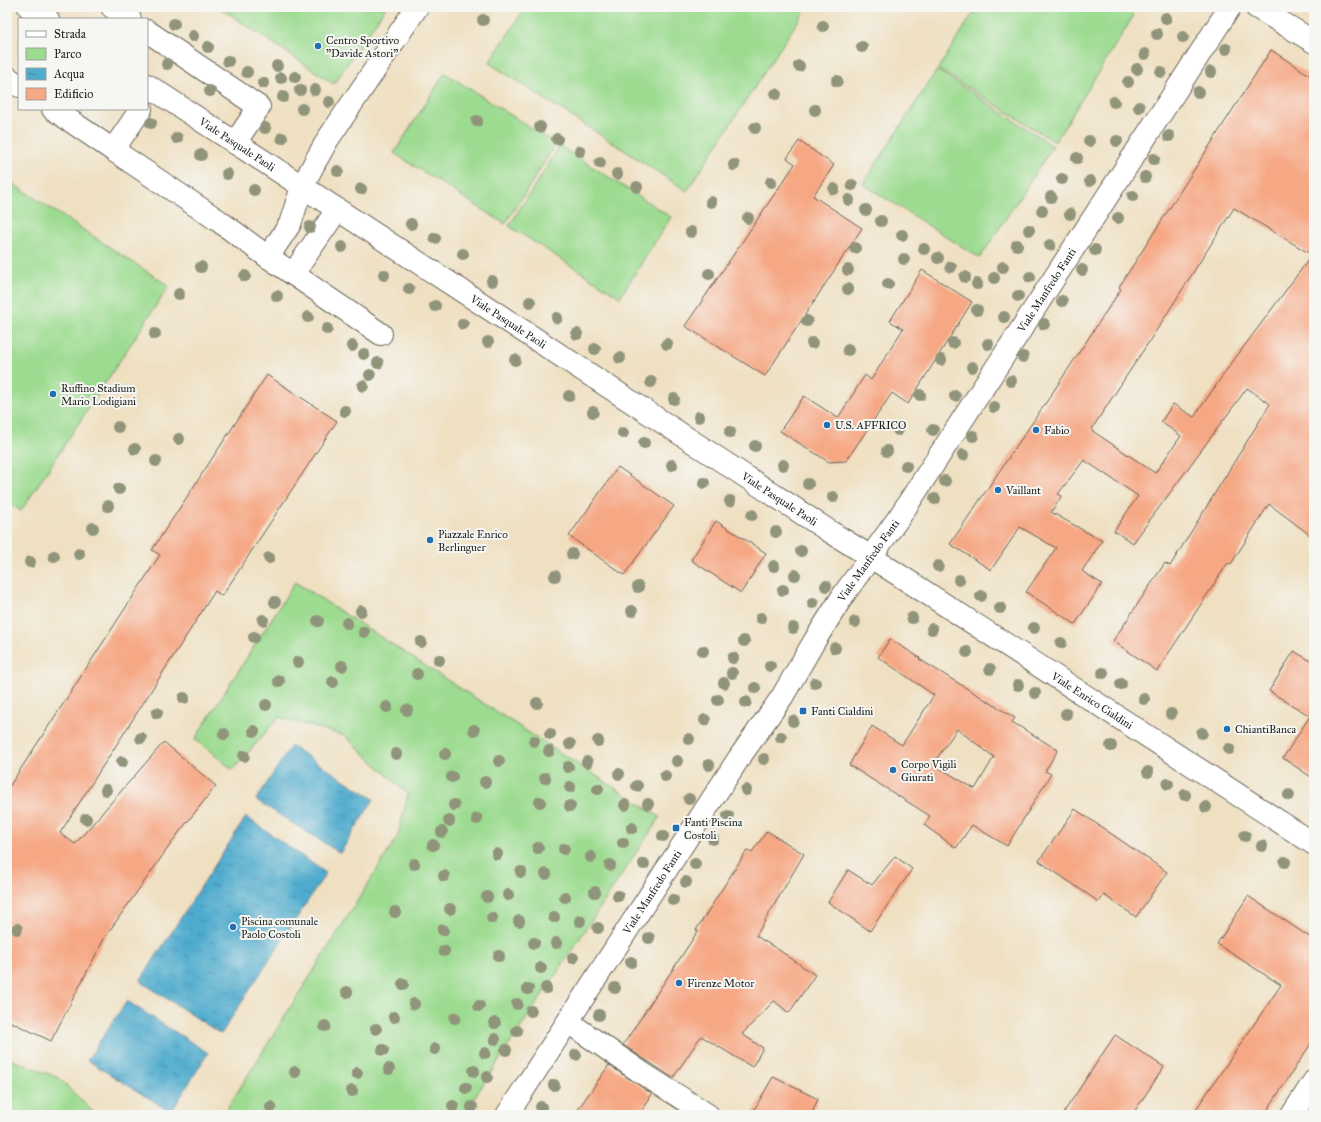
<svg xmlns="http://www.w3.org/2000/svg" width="1321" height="1122" viewBox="0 0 1321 1122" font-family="'IM FELL Great Primer',serif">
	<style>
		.green { fill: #9cdb90; stroke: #5c7c56 }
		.water { fill: url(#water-ripples); stroke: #366475 }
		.building { fill: #f6a784; fill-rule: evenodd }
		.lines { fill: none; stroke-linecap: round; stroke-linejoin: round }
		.minor-casing { stroke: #666156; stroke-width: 24 }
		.minor { stroke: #fff; stroke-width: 22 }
		.tree { fill: #90947a }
		.poi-dot { fill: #1f6fb2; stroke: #f6f6f2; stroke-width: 1.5 }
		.labels { text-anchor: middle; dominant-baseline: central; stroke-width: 4; stroke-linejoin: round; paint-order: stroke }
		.poi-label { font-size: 11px; fill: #1c1c1c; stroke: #f6f6f2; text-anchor: start }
		.street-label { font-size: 11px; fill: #1c1c1c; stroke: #f6f6f2 }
	</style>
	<defs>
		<pattern id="water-ripples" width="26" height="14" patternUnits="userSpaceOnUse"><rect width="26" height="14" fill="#50acce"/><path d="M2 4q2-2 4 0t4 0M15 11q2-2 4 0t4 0" fill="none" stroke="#428ba6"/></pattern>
	</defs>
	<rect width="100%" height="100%" fill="#f6f6f2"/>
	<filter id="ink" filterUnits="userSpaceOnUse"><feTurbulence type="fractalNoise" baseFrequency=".025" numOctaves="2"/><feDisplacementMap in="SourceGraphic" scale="8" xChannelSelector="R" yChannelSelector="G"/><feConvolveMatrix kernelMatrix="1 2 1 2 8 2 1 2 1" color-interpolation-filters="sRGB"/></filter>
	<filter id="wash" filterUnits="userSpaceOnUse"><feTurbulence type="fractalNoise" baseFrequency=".012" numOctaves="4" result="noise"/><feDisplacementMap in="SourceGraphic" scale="16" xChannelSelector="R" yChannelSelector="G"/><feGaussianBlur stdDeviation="0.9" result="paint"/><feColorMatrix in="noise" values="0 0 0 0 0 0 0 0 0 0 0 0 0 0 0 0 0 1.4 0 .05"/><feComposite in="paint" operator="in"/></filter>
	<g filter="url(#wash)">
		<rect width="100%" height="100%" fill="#efe0c2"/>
		<!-- green -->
		<g class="green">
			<path d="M219,7h167l-52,77z"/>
			<path d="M526,7h281l-120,184 -198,-128z"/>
			<path d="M977,7h143l14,8 -79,127 -117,-73z"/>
			<path d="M937,70l116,76 -73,112 -117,-74z"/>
			<path d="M445,73l111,71 -51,80 -111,-71z"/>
			<path d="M560,146l111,71 -51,80 -111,-71z"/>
			<path d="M7,180l162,106 -148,225 -14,-9z"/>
			<path d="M295,582l365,235 -197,298h-240l175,-279 10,-42 -63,-58 -66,-19 -46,53 -38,-31z"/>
			<path d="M7,1058l52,20 37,37h-89z"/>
		</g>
		<!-- water -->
		<g class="water">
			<path d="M291,746l83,53 -34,54 -84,-53z"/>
			<path d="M246,817l80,56 -105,161 -81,-53z"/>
			<path d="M127,1001l81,52 -37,59 -84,-52z"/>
		</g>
		<g id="blocks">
			<!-- building -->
			<g class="building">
				<path d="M1271,50l43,28v460l-45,-34 -38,60 -3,-1 -71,108 -44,-30 52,-78 5,3 100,-162 -23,-16 -114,155 -19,-12 24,-35 -54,-36 -26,34 4,2 -11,16 51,29 -20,30 20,13 -27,40 -49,-32 30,-44 -36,-21 -29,43 -41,-26 97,-143 74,-112 -2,-2zM1234,208l78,47 -84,113 -34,49 -21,-13 -12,18 20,14 -26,37 -64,-43 65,-99z"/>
				<path d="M799,141l35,24 -21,31 49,32 -97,148 -80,-50 110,-162 -8,-6z"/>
				<path d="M922,270l50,32 -64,102 -16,-11 -46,68 -17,1 -49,-31 24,-35 34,22 27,-43 6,5 32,-51 -13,-8z"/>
				<path d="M267,375l70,46 -115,175 -7,-5 -155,242 15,11 89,-102 52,44 -36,45 -75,106 -54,104 -44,-21v-230l153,-235 -8,-5z"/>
				<path d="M618,467l56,39 -50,69 -55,-39z"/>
				<path d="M716,521l50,32 -25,40 -50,-33z"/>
				<path d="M890,639l30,19 -1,1 96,59 -3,4 46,28 -13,21 6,3 -44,72 -35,-21 -16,23 -32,-23 6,-9 -81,-51 23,-39 30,19 32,-50 -56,-38zM957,729l37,28 -19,32 -42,-25z"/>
				<path d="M1294,651l20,12v116l-31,-21 27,-42 -41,-25z"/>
				<path d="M1075,809l92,63 -31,45 -32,-22 -5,7 -60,-41z"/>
				<path d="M767,831l37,23 -48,82 23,14 36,25 -26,38 -15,-12 -32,33 21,14 -11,19 -51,-31 -28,42 -50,-33 75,-114 -2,-1 51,-80 5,2z"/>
				<path d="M895,856l17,13 -42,62 -42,-29 20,-32 24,15z"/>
				<path d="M1248,896l66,44v99l-50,76h-72l89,-130 -64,-41z"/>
				<path d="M1115,1035l49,32 -32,48h-70z"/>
				<path d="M609,1065l43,29 -12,21h-66z"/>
				<path d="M773,1077l45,22 -7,16h-60z"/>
			</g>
		</g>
	</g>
	<g filter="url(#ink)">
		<use href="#blocks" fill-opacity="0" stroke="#666156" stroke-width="1"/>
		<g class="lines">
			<defs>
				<g id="minor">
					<path d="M29,7l19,12"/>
					<path d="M112,7l18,12"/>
					<path d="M1256,7l58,35"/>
					<path d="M147,31l112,76 -24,36"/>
					<path d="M7,77l12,9"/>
					<path id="s1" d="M147,85l682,446 42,26 443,287"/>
					<path d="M53,109l60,41"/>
					<path d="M141,109l-28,41 106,71 49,36 113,77"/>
					<path d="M268,257l22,-33 12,-37 13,-25 13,-23 89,-132"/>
					<path d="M293,274l44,-64"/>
					<path d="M568,1022l74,51 66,42"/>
					<path id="s2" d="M507,1115l232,-357 43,-61 33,-57 29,-46 56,-78 330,-509"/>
					<path d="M1292,1115l22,-34"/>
				</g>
			</defs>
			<!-- minor casing -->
			<use href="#minor" class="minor-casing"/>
			<!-- minor -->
			<use href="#minor" class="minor"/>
		</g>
		<!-- trees -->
		<g class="tree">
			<circle cx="1166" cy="18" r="6"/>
			<circle cx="483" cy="20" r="6"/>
			<circle cx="174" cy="24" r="6"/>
			<circle cx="823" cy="26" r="6"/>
			<circle cx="1157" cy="34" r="6"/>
			<circle cx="193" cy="36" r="6"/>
			<circle cx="1183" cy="37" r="6"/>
			<circle cx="208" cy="47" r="6"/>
			<circle cx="862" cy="47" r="6"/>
			<circle cx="1226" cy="49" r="6"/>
			<circle cx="1145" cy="54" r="6"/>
			<circle cx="228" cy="61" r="6"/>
			<circle cx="167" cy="64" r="6"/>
			<circle cx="277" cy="66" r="6"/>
			<circle cx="799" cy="66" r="6"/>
			<circle cx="1137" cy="69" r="6"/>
			<circle cx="247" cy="72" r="6"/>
			<circle cx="1161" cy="72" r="6"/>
			<circle cx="1211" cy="72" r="6"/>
			<circle cx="295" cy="77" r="6"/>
			<circle cx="281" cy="78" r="6"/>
			<circle cx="837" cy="81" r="6"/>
			<circle cx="1128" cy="82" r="6"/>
			<circle cx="263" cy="83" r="6"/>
			<circle cx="300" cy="90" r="6"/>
			<circle cx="315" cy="90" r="6"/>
			<circle cx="210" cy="91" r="6"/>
			<circle cx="1198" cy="92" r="6"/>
			<circle cx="776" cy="94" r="6"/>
			<circle cx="283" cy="97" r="6"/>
			<circle cx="329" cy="102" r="6"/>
			<circle cx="1114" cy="102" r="6"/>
			<circle cx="1139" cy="107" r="6"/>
			<circle cx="302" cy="109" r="6"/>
			<circle cx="815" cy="110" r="6"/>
			<circle cx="477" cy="121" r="6"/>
			<circle cx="151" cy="123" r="6"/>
			<circle cx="540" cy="127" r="6"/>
			<circle cx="265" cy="128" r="6"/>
			<circle cx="755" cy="128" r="6"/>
			<circle cx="1169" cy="136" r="6"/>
			<circle cx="177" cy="138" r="6"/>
			<circle cx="282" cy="138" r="6"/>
			<circle cx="557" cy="139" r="6"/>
			<circle cx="1089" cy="141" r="6"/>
			<circle cx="1117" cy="141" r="6"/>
			<circle cx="580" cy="151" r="6"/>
			<circle cx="201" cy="155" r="6"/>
			<circle cx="1077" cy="158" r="6"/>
			<circle cx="1154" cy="159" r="6"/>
			<circle cx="600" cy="163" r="6"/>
			<circle cx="734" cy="165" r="6"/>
			<circle cx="338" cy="171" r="6"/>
			<circle cx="227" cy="174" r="6"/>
			<circle cx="617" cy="174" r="6"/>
			<circle cx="1145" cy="177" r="6"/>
			<circle cx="1062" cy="179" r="6"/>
			<circle cx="1090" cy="181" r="6"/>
			<circle cx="771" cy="182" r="6"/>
			<circle cx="852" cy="185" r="6"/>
			<circle cx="637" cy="187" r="6"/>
			<circle cx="361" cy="189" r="6"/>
			<circle cx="834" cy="189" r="6"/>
			<circle cx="254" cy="190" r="6"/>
			<circle cx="1133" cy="196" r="6"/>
			<circle cx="1051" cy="197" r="6"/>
			<circle cx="849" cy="200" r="6"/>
			<circle cx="711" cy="202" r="6"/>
			<circle cx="866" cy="210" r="6"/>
			<circle cx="1042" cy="211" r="6"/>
			<circle cx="1070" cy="214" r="6"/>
			<circle cx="748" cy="218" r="6"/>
			<circle cx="1118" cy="218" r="6"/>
			<circle cx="881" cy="221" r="6"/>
			<circle cx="411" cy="224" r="6"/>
			<circle cx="310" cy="227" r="6"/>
			<circle cx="1029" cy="230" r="6"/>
			<circle cx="691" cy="232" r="6"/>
			<circle cx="902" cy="235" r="6"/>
			<circle cx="435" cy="238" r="6"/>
			<circle cx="1017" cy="245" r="6"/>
			<circle cx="1050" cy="245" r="6"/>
			<circle cx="342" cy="247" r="6"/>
			<circle cx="855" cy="248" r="6"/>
			<circle cx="924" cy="249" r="6"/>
			<circle cx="1095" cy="250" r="6"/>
			<circle cx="463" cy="254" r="6"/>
			<circle cx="938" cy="258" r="6"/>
			<circle cx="904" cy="259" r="6"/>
			<circle cx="201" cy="267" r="6"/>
			<circle cx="951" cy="267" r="6"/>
			<circle cx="1003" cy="267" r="6"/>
			<circle cx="848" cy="270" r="6"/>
			<circle cx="1082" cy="270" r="6"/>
			<circle cx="709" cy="274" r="6"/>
			<circle cx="384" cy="275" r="6"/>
			<circle cx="245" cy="276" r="6"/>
			<circle cx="965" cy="277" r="6"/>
			<circle cx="1030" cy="277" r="6"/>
			<circle cx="994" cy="278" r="6"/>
			<circle cx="492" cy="281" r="6"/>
			<circle cx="888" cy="284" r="6"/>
			<circle cx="977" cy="284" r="6"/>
			<circle cx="409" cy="289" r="6"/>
			<circle cx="848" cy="289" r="6"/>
			<circle cx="179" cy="294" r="6"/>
			<circle cx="277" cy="296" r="6"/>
			<circle cx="1018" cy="296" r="6"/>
			<circle cx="1062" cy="301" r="6"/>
			<circle cx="530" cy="302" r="6"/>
			<circle cx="435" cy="306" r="6"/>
			<circle cx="977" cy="310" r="6"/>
			<circle cx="308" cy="317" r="6"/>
			<circle cx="1004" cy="317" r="6"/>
			<circle cx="557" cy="318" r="6"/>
			<circle cx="807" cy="321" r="6"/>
			<circle cx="463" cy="324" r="6"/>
			<circle cx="1044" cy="324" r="6"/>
			<circle cx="327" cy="329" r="6"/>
			<circle cx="155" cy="334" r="6"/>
			<circle cx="577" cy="334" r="6"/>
			<circle cx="488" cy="342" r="6"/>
			<circle cx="812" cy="343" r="6"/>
			<circle cx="953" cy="343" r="6"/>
			<circle cx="667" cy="344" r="6"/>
			<circle cx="988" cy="344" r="6"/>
			<circle cx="352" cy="346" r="6"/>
			<circle cx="595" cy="349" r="6"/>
			<circle cx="848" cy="350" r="6"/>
			<circle cx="364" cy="354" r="6"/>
			<circle cx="1023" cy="357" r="6"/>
			<circle cx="620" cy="358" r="6"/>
			<circle cx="515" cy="360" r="6"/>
			<circle cx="941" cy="360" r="6"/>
			<circle cx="378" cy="363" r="6"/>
			<circle cx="972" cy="367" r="6"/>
			<circle cx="370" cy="375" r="6"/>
			<circle cx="1011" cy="381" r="6"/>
			<circle cx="651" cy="382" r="6"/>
			<circle cx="363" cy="386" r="6"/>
			<circle cx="920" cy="395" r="6"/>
			<circle cx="569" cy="396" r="6"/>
			<circle cx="955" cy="396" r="6"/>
			<circle cx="674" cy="399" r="6"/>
			<circle cx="994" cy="407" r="6"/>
			<circle cx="345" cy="411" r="6"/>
			<circle cx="593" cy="412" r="6"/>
			<circle cx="699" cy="417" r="6"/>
			<circle cx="118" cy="427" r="6"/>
			<circle cx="898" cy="430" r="6"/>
			<circle cx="933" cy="430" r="6"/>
			<circle cx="730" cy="432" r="6"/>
			<circle cx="623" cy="433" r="6"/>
			<circle cx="973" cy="436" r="6"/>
			<circle cx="179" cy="439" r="6"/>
			<circle cx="644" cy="443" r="6"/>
			<circle cx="755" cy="446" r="6"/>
			<circle cx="135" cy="449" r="6"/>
			<circle cx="887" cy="451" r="6"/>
			<circle cx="963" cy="455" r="6"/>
			<circle cx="156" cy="461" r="6"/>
			<circle cx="672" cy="465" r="6"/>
			<circle cx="783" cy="465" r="6"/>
			<circle cx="906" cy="466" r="6"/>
			<circle cx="945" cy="481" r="6"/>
			<circle cx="704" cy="483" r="6"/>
			<circle cx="808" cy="484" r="6"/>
			<circle cx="119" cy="489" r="6"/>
			<circle cx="833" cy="497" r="6"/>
			<circle cx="935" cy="499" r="6"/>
			<circle cx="730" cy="501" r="6"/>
			<circle cx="108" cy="506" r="6"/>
			<circle cx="752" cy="515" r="6"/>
			<circle cx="93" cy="528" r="6"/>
			<circle cx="776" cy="532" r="6"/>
			<circle cx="801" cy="551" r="6"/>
			<circle cx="79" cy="554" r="6"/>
			<circle cx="572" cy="554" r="6"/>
			<circle cx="54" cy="556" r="6"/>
			<circle cx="269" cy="558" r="6"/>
			<circle cx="30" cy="562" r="6"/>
			<circle cx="774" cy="566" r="6"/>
			<circle cx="938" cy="566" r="6"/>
			<circle cx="795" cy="575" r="6"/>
			<circle cx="555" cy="576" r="6"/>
			<circle cx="959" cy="580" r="6"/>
			<circle cx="826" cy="586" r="6"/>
			<circle cx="638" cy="587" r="6"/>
			<circle cx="783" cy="590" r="6"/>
			<circle cx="981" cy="596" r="6"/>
			<circle cx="275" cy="602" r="6"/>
			<circle cx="813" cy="603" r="6"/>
			<circle cx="1000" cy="608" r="6"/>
			<circle cx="361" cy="611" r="6"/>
			<circle cx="632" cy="611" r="6"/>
			<circle cx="761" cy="618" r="6"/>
			<circle cx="912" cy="618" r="6"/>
			<circle cx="263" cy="620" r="6"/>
			<circle cx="318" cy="621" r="6"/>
			<circle cx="855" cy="622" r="6"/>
			<circle cx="347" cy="623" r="6"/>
			<circle cx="793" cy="628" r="6"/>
			<circle cx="1034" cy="628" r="6"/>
			<circle cx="932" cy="629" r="6"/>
			<circle cx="364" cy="632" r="6"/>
			<circle cx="254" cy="637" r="6"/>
			<circle cx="744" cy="641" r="6"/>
			<circle cx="421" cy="642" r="6"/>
			<circle cx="1061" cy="643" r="6"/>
			<circle cx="835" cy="648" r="6"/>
			<circle cx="703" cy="651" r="6"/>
			<circle cx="967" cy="652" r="6"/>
			<circle cx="733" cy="658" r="6"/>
			<circle cx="439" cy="660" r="6"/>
			<circle cx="298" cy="662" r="6"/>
			<circle cx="342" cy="666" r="6"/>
			<circle cx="770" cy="666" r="6"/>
			<circle cx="990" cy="669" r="6"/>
			<circle cx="732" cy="673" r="6"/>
			<circle cx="1103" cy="673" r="6"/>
			<circle cx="417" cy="674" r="6"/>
			<circle cx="279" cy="681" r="6"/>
			<circle cx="333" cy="682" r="6"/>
			<circle cx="724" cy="683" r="6"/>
			<circle cx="815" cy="683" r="6"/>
			<circle cx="1121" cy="684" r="6"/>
			<circle cx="1018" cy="685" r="6"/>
			<circle cx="755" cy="688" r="6"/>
			<circle cx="1035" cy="693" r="6"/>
			<circle cx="184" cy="698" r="6"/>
			<circle cx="1144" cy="699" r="6"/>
			<circle cx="718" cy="700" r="6"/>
			<circle cx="746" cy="702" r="6"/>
			<circle cx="537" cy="703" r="6"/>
			<circle cx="266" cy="705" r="6"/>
			<circle cx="387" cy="707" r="6"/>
			<circle cx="407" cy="710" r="6"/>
			<circle cx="157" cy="713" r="6"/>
			<circle cx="1066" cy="714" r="6"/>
			<circle cx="1171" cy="714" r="6"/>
			<circle cx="705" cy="720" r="6"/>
			<circle cx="793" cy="721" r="6"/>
			<circle cx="474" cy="730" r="6"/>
			<circle cx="254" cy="731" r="6"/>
			<circle cx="1202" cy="733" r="6"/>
			<circle cx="224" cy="734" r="6"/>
			<circle cx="550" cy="734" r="6"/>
			<circle cx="781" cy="737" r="6"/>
			<circle cx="141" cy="738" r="6"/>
			<circle cx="689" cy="739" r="6"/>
			<circle cx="534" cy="741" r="6"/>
			<circle cx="598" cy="741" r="6"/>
			<circle cx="570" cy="744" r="6"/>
			<circle cx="1111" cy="746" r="6"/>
			<circle cx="1229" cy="749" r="6"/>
			<circle cx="549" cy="751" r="6"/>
			<circle cx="396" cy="754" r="6"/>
			<circle cx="445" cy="754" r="6"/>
			<circle cx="244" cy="756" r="6"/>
			<circle cx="764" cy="759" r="6"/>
			<circle cx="499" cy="761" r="6"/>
			<circle cx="677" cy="761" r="6"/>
			<circle cx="122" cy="762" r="6"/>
			<circle cx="587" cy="762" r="6"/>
			<circle cx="709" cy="765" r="6"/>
			<circle cx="568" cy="767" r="6"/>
			<circle cx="1148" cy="772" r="6"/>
			<circle cx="619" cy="774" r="6"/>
			<circle cx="665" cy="776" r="6"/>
			<circle cx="452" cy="777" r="6"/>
			<circle cx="545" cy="778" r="6"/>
			<circle cx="485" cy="782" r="6"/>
			<circle cx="1168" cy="784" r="6"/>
			<circle cx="637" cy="786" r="6"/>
			<circle cx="570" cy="787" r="6"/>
			<circle cx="598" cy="789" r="6"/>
			<circle cx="106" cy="790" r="6"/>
			<circle cx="746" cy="790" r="6"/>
			<circle cx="1185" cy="795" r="6"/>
			<circle cx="1289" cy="795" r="6"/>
			<circle cx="689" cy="799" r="6"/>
			<circle cx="540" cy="802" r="6"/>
			<circle cx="648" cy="804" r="6"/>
			<circle cx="454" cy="805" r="6"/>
			<circle cx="625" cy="805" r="6"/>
			<circle cx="570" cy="806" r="6"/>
			<circle cx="1206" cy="807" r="6"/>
			<circle cx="728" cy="816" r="6"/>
			<circle cx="86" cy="819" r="6"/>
			<circle cx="477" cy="819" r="6"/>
			<circle cx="449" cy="821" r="6"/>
			<circle cx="632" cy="828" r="6"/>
			<circle cx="442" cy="832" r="6"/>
			<circle cx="663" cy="836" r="6"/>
			<circle cx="1245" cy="836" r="6"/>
			<circle cx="713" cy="839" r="6"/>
			<circle cx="623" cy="843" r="6"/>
			<circle cx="433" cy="845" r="6"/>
			<circle cx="1262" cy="846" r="6"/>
			<circle cx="538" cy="848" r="6"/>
			<circle cx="564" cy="849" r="6"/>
			<circle cx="497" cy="854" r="6"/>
			<circle cx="591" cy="857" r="6"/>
			<circle cx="1285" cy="862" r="6"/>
			<circle cx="414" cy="864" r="6"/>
			<circle cx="644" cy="864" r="6"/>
			<circle cx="695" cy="864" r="6"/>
			<circle cx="610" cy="865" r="6"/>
			<circle cx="521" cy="872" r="6"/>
			<circle cx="546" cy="874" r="6"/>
			<circle cx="444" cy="876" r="6"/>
			<circle cx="686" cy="882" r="6"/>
			<circle cx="595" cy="892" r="6"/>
			<circle cx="508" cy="895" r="6"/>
			<circle cx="618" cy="896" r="6"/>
			<circle cx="487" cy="897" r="6"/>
			<circle cx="565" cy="897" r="6"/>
			<circle cx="673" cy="900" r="6"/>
			<circle cx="450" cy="909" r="6"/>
			<circle cx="395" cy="912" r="6"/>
			<circle cx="554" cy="917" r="6"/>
			<circle cx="492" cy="918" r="6"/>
			<circle cx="519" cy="921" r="6"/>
			<circle cx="580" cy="921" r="6"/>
			<circle cx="598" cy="928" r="6"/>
			<circle cx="17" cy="929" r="6"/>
			<circle cx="443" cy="930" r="6"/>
			<circle cx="649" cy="938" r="6"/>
			<circle cx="534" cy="943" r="6"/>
			<circle cx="556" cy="943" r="6"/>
			<circle cx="444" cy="951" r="6"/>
			<circle cx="499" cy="956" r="6"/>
			<circle cx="573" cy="958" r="6"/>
			<circle cx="631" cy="962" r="6"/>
			<circle cx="541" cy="968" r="6"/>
			<circle cx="403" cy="984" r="6"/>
			<circle cx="546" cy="988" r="6"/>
			<circle cx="615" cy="988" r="6"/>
			<circle cx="528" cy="989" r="6"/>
			<circle cx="347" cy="992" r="6"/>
			<circle cx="414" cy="1004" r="6"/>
			<circle cx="517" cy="1004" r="6"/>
			<circle cx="479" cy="1006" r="6"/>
			<circle cx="531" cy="1011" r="6"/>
			<circle cx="599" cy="1015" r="6"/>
			<circle cx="394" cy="1017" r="6"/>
			<circle cx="455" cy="1018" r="6"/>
			<circle cx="495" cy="1023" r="6"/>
			<circle cx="325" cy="1026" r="6"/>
			<circle cx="376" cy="1029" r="6"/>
			<circle cx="517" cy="1031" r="6"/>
			<circle cx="495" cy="1039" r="6"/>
			<circle cx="435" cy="1049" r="6"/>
			<circle cx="383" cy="1050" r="6"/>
			<circle cx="506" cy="1050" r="6"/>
			<circle cx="485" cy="1053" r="6"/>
			<circle cx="576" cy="1055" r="6"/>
			<circle cx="389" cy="1069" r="6"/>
			<circle cx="474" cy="1071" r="6"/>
			<circle cx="295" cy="1072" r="6"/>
			<circle cx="357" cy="1073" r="6"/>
			<circle cx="487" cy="1077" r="6"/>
			<circle cx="554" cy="1085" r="6"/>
			<circle cx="466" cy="1088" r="6"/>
			<circle cx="352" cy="1091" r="6"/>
			<circle cx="453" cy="1106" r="6"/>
			<circle cx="271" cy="1107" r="6"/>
			<circle cx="472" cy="1107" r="6"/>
			<circle cx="541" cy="1107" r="6"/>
		</g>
	</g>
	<!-- markers -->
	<g class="poi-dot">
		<circle cx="318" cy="46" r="4"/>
		<circle cx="53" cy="394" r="4"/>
		<circle cx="827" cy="425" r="4"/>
		<circle cx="1036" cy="430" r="4"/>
		<circle cx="998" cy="490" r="4"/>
		<circle cx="430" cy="540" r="4"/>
		<rect x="799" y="707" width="8" height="8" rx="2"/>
		<circle cx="1227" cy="729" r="4"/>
		<circle cx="893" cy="770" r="4"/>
		<rect x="672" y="824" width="8" height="8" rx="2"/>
		<circle cx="233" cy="927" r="4"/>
		<circle cx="679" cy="983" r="4"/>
	</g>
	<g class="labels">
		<!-- poi labels -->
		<g class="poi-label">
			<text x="326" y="40">Centro Sportivo<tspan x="326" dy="13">"Davide Astori"</tspan></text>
			<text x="61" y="388">Ruffino Stadium<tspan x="61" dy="13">Mario Lodigiani</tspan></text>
			<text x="835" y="425">U.S. AFFRICO</text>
			<text x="1044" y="430">Fabio</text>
			<text x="1006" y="490">Vaillant</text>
			<text x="438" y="534">Piazzale Enrico<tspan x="438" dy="13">Berlinguer</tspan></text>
			<text x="811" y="711">Fanti Cialdini</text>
			<text x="1235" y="729">ChiantiBanca</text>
			<text x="901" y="764">Corpo Vigili<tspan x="901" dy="13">Giurati</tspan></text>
			<text x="684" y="822">Fanti Piscina<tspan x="684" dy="13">Costoli</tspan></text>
			<text x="241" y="921">Piscina comunale<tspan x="241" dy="13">Paolo Costoli</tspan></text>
			<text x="687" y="983">Firenze Motor</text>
		</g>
		<!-- street labels -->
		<g class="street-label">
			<text stroke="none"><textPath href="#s1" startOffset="108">Viale Pasquale Paoli</textPath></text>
			<text stroke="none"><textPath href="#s2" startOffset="986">Viale Manfredo Fanti</textPath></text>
			<text stroke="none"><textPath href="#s1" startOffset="432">Viale Pasquale Paoli</textPath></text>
			<text stroke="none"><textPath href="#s1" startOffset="756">Viale Pasquale Paoli</textPath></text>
			<text stroke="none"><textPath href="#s2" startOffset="662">Viale Manfredo Fanti</textPath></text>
			<text stroke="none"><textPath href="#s1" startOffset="1128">Viale Enrico Cialdini</textPath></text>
			<text stroke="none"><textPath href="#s2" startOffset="266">Viale Manfredo Fanti</textPath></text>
		</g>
	</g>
	<!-- margin -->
	<rect width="1321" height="1122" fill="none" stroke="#f6f6f2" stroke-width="24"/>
	<!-- legend -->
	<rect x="18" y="18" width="130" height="92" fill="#f6f6f2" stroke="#9f9f9c"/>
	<rect x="26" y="31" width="20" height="6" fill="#ffffff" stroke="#9f9f9c"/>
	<text x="54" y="38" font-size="12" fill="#1c1c1c">Strada</text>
	<rect x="26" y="48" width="20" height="12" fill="#9cdb90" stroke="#9f9f9c"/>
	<text x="54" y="58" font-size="12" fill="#1c1c1c">Parco</text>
	<rect x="26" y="68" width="20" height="12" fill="url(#water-ripples)" stroke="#9f9f9c"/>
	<text x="54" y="78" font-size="12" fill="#1c1c1c">Acqua</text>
	<rect x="26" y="88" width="20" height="12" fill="#f6a784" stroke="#9f9f9c"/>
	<text x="54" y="98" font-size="12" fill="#1c1c1c">Edificio</text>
</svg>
